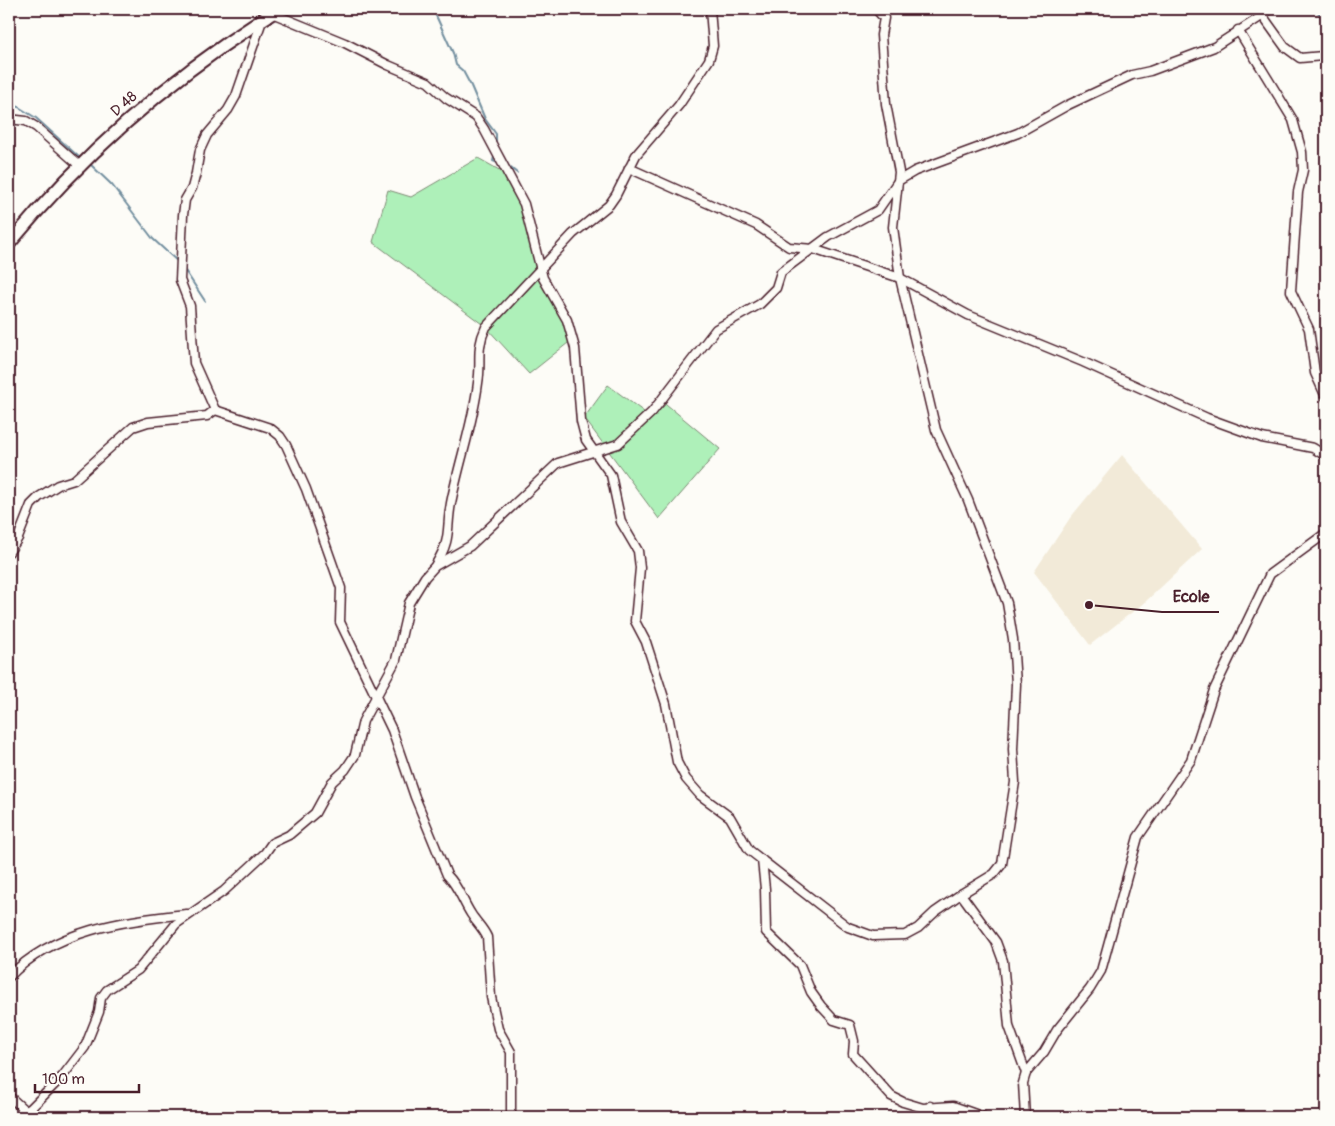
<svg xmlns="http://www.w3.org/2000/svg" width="1335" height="1126" viewBox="0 0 1335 1126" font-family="Pangolin,sans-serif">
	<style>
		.built { fill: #f2ead8 }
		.green { fill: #aef0b9; stroke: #7c8872 }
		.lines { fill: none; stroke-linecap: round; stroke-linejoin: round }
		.stream { stroke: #738f9f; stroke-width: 2 }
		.street-casing { stroke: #4a1f2b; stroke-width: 11 }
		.secondary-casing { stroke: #4a1f2b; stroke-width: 15 }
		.street { stroke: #fdfcf7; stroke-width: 8 }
		.secondary { stroke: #fdfcf7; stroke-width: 11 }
		.labels { text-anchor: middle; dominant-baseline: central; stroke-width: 4; stroke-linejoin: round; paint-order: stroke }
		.street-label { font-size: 15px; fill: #4a1f2b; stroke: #fdfcf7 }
		.leader { fill: none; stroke: #4a1f2b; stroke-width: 2 }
		.callout-dot { fill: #4a1f2b; stroke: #fdfcf7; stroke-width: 2 }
		.callout-label { font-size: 16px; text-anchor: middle; font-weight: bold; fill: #4a1f2b; stroke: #fdfcf7; stroke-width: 4; stroke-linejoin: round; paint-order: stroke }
	</style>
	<rect width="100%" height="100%" fill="#fdfcf7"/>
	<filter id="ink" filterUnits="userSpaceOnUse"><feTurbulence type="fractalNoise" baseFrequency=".02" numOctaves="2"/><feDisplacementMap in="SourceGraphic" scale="10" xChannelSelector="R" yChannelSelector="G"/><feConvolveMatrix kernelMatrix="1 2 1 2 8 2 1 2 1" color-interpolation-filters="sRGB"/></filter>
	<g filter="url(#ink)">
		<!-- built -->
		<path class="built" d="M1122,455l80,94 -57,53 -55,43 -56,-73 36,-54z"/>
		<!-- green -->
		<g class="green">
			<path d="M478,158l30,17 16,29 19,74 30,61 -44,35 -43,-47 -113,-85 15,-52 23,7z"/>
			<path d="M608,385l44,33 14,-14 54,45 -61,70 -75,-101z"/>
		</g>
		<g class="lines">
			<!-- stream -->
			<g class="stream">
				<path d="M433,9l20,44 3,12 7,6 8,15 14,33 11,15v12"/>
				<path d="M1314,9l6,5 6,18"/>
				<path d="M9,101l27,17 45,41"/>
				<path d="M495,153l-2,8 5,2"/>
				<path d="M90,164l22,21 41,54 25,23"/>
				<path d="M507,165l10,8"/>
				<path d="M184,269l21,32"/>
			</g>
			<defs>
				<g id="street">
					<path d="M262,9l83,34 43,22 40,17 18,16 30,19 8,12 40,75 19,74 24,42 8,28 6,73 5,19 25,35 10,47 17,29 2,17 -5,53 11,21 20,62 11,58 9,17 14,16 30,22 19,33 99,77 25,9 32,-1 13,-7 17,-16 26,-18"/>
					<path d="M815,9h3"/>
					<path d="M876,9l8,9 -3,17 5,69 13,68 -6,55 7,51 36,152 32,70 39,103 6,36 3,45 -3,65 2,33 -13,82 -8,10 -33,20 35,48 7,19 6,65 17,47"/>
					<path d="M1262,15l23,32 15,11 23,-2 3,2"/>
					<path d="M263,18l-27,78 -8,14 -21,25 -7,15 -4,23 -4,15 -7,12 -2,15 -3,65 10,26 4,57 21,47 55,18 10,8 6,9 20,44 35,99 -1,34 52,108 23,67 32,78c12,12 15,25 24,39 5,8 12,14 16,23l4,60 7,32 13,23v65"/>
					<path d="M1238,30l55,90 9,32 1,18 -5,22 -7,99 18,38 6,44 11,24"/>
					<path d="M9,119l17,2 10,6 45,40"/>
					<path d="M629,168l127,57 33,22 24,2 87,29 68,37 115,47 124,56 55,20 51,10 13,8"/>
					<path d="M9,552l9,-14 13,-33 8,-8 19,-12 16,-5 59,-53 15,-5 59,-6 8,-6"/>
					<path d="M436,564c16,-26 10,-34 15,-61 8,-41 22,-79 27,-120 4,-22 -3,-33 8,-56l87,-93 36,-29 7,-10 20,-40 43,-50 30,-45 4,-14 -3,-37"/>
					<path d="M762,860l3,29 1,43 34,33 11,27 10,14 13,14 16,5 4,16 -1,13 38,42 12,6 20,6 30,-2 31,11"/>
					<path d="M9,977c44,-47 116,-57 178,-63"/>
					<path d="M9,1096l23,21"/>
					<path d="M17,1117l14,-9 31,-31 23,-30 14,-35 2,-14 6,-8 31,-20 38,-46 48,-33 41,-38 7,-10 17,-8 26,-22 17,-31 13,-12 10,-15 8,-34 33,-61 13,-57 16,-26 10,-11 35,-20 88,-83 60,-19 34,-32 64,-83 44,-25 16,-16 5,-16 47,-35 50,-27 20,-29 17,-10 103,-38 50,-28 64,-30 18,-4 64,-24 51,-33 3,-5"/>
					<path d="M919,1117l11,-11"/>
					<path d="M1025,1117l-2,-34 3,-10 18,-21 13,-22 33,-41 11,-18 37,-134 53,-77 23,-70 56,-116 56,-41"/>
				</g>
				<path id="secondary" d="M9,244c76,-92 168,-172 270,-235"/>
			</defs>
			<!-- street casing -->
			<use href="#street" class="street-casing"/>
			<!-- secondary casing -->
			<use href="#secondary" class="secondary-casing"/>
			<!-- street -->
			<use href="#street" class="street"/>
			<!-- secondary -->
			<use href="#secondary" class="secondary"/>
		</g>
	</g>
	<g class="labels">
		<!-- street labels -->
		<g class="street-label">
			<text transform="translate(124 104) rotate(-42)">D 48</text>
		</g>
	</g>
	<!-- callouts -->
	<path class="leader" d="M1089 605L1162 612H1219"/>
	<circle class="callout-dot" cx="1089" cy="605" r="5"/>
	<g class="callout-label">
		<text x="1191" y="602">Ecole</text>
	</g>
	<!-- margin -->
	<rect width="1335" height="1126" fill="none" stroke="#fdfcf7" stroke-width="30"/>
	<rect x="15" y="15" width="1305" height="1096" fill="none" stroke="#4a1f2b" stroke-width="2" filter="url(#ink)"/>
	<!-- scale -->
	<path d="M35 1084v8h104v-8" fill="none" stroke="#4a1f2b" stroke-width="2.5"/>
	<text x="42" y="1084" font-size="15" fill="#4a1f2b" stroke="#fdfcf7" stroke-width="4" paint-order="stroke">100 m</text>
</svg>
